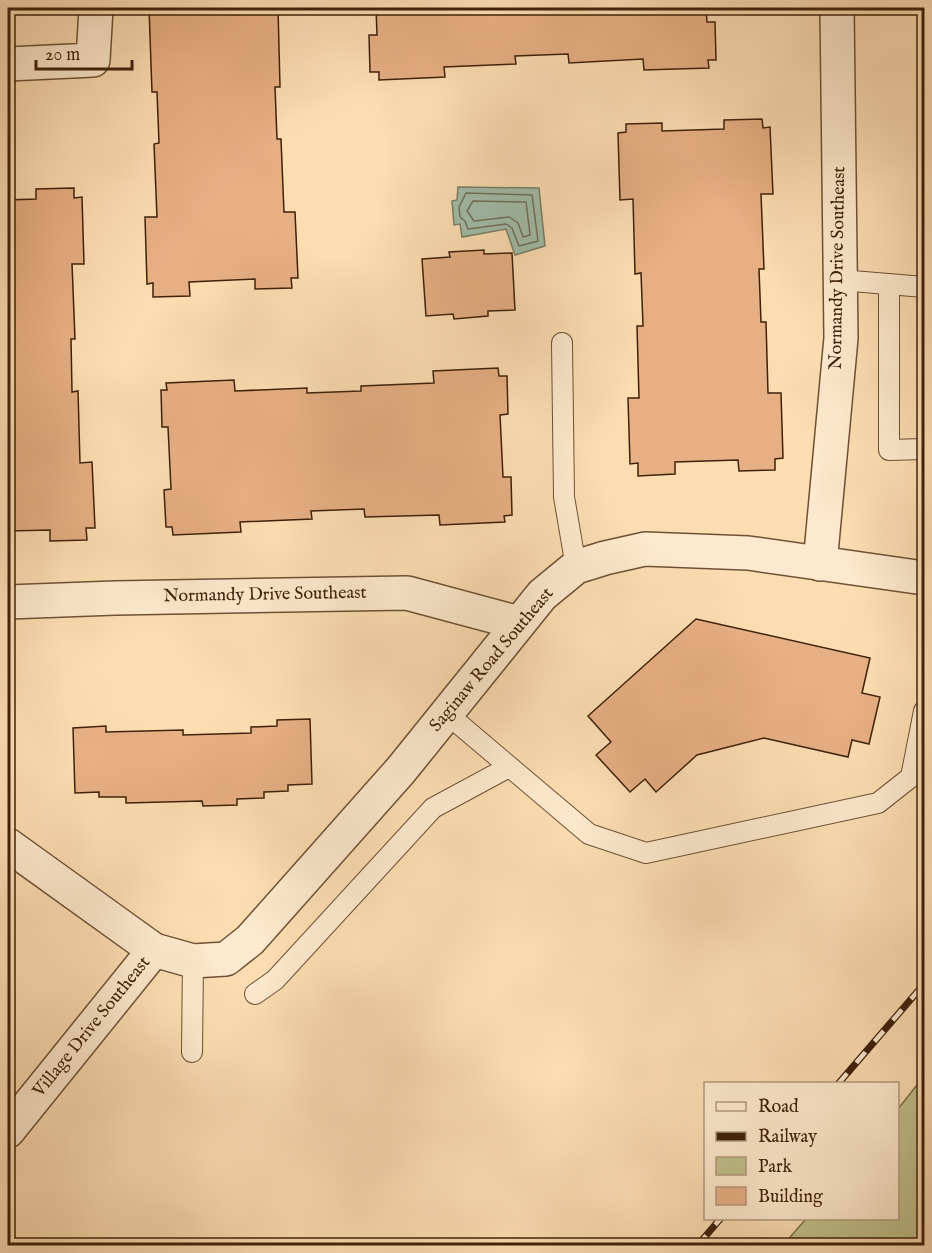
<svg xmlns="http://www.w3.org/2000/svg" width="932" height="1253" viewBox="0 0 932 1253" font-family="'IM FELL English',serif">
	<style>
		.green { fill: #c0c08b; stroke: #7f714a; stroke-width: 1.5 }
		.water { fill: #a0bca9; stroke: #797e69; stroke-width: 1.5 }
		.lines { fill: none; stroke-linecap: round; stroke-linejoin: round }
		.shore { stroke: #6f6f5a; stroke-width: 1.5 }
		.building { fill: #e7af84; stroke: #3e220a; stroke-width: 1.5 }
		.service-casing { stroke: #6e5134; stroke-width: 22 }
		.minor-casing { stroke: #6e5134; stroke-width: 36 }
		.service { stroke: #fde9cd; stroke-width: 20 }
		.minor { stroke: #fde9cd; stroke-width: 33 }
		.rail-casing { stroke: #3e220a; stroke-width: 7 }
		.rail { stroke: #fde9cd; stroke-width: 4.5; stroke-dasharray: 14; stroke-linecap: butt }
		.labels { text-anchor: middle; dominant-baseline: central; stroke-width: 4.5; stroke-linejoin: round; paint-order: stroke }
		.street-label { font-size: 18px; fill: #3e220a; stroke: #fde9cd }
	</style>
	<rect width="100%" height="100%" fill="#fcddb2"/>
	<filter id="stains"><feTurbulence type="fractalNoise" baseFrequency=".00333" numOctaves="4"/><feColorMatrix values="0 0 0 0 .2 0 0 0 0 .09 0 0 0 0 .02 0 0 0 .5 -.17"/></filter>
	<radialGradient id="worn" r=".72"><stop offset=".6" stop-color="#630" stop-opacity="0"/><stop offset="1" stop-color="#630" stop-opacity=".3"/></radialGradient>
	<!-- green -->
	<path class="green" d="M924,1076v169h-141l23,-26 92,-1v-109z"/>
	<!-- water -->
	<path class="water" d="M458,187l81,1 6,58 -30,9 -9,-26 -44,8 -2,-13 -6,1 -2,-24 5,-1z"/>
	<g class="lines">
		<!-- shore -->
		<g class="shore">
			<path d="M466,193l66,2 6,46 -19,5 -7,-18 -6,-4 -38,5 -3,-8 -5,-4 -1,-10z"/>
			<path d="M473,201l53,1 4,33 -7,2 -5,-14 -9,-6 -35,4 -7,-10z"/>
		</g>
	</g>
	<!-- building -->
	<g class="building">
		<path d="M149,8h129l2,79h-5l2,52h4l3,73h11l3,66h-7l1,10 -37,1v-10l-66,3 1,14 -37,1v-14l-6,1 -2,-67h12l-3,-73 5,-1 -2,-51h-5z"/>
		<path d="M376,8h330l1,14h8l1,38h-8l1,8 -65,2 -1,-11 -74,4 -1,-9 -53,2 1,8 -72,3 1,10 -66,3v-8h-9l-1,-37h8z"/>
		<path d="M762,119l1,9 7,-1 3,67h-12l3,75h-5l2,53h5l2,71h13l2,65 -8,1v11l-36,1 -1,-11 -63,2v12l-37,2v-13l-8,1 -2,-66h11l-2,-72h6l-2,-53 -6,1 -2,-75 -13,1 -2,-67 8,-1v-8l36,-1v8l62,-2v-9z"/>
		<path d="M74,188v10l8,-1 2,67h-12l3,75h-4l1,53 6,-1 2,72 12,-1 3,66h-9l1,12 -37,1v-11l-42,1v-331l28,-1v-10z"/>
		<path d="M484,250v4l28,-1 3,57 -27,1v5l-34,3 -1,-5 -27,2 -4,-57 28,-2 -1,-5z"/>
		<path d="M498,368l1,8h8l1,38 -8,1 3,62h8l1,38 -8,1 1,6 -65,3 -1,-10 -74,2 -1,-8 -53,2 1,8 -72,3 1,10 -68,3 -1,-8h-6l-2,-37 7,-1 -3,-62h-6l-1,-37h6l-1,-7 68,-3 1,11 72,-3v5l54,-2v-5l73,-3 -1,-12z"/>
		<path d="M696,619l174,39 -8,35 18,4 -11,47 -17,-4 -4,17 -84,-19 -67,17 -41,37 -11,-13 -15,13 -34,-37 15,-13 -23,-26z"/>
		<path d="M310,719l2,65 -24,1v6l-24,1v6l-27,1v6l-34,1 -1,-5 -76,2v-6h-27v-5l-24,1 -2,-65 33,-2v6l77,-2v5l68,-2v-6l26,-1v-6z"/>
	</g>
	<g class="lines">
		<defs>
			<g id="service">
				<path d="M840,280l84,7"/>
				<path d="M889,284v166l35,-1"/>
				<path d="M562,343l2,154 12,70"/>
				<path d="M446,713l143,121 57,19 232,-50 33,-26 13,-66"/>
				<path d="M255,994l20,-14 158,-172 76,-41"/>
				<path d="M192,1052l1,-91"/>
			</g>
			<g id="minor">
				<path d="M8,64l85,-4 3,-52"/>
				<path d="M820,564l21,-226 -4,-330"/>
				<path d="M8,602l107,-4 292,-5 112,30"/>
				<path d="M8,845l146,105 39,11 33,-2 24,-19 151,-170 141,-175 34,-28 29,-9 40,-9 103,4 176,25"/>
				<path d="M8,1131l146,-181"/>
			</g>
		</defs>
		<!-- service casing -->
		<use href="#service" class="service-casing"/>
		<!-- minor casing -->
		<use href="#minor" class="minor-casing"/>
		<!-- service -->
		<use href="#service" class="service"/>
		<!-- minor -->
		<use href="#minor" class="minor"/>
		<defs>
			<g id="rail">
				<path d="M838,1084l86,-100"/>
				<path d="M697,1246l24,-28"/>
			</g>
		</defs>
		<!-- rail casing -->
		<use href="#rail" class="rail-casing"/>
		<!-- rail -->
		<use href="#rail" class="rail"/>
	</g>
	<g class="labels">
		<!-- street labels -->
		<g class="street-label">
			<text transform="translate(838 268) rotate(-89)">Normandy Drive Southeast</text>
			<text transform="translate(265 595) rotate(-1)">Normandy Drive Southeast</text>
			<text transform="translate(492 660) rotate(-50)">Saginaw Road Southeast</text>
			<text transform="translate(92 1027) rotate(-51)">Village Drive Southeast</text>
		</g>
	</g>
	<!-- margin -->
	<rect width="932" height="1253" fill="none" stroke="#fcddb2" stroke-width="30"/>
	<rect x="9" y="9" width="914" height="1235" fill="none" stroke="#3e220a" stroke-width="3"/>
	<rect x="15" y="15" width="902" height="1223" fill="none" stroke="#3e220a" stroke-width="1.5"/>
	<!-- legend -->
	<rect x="704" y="1082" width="195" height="138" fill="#fde9cd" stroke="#b1997f" stroke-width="1.5"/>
	<rect x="716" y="1102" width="30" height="9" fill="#fde9cd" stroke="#b1997f" stroke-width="1.5"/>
	<text x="758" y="1112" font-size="18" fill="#3e220a">Road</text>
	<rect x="716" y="1132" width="30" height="9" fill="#3e220a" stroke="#b1997f" stroke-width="1.5"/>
	<text x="758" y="1142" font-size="18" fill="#3e220a">Railway</text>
	<rect x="716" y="1157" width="30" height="18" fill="#c0c08b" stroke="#b1997f" stroke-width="1.5"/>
	<text x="758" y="1172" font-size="18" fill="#3e220a">Park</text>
	<rect x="716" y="1187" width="30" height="18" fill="#e7af84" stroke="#b1997f" stroke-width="1.5"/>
	<text x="758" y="1202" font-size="18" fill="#3e220a">Building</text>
	<!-- scale -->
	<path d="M36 60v9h96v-9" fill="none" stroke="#3e220a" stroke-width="3"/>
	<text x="45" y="60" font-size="18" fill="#3e220a" stroke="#fde9cd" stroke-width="4.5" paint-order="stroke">20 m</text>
	<rect width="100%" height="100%" filter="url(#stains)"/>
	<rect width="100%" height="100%" fill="url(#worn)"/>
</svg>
